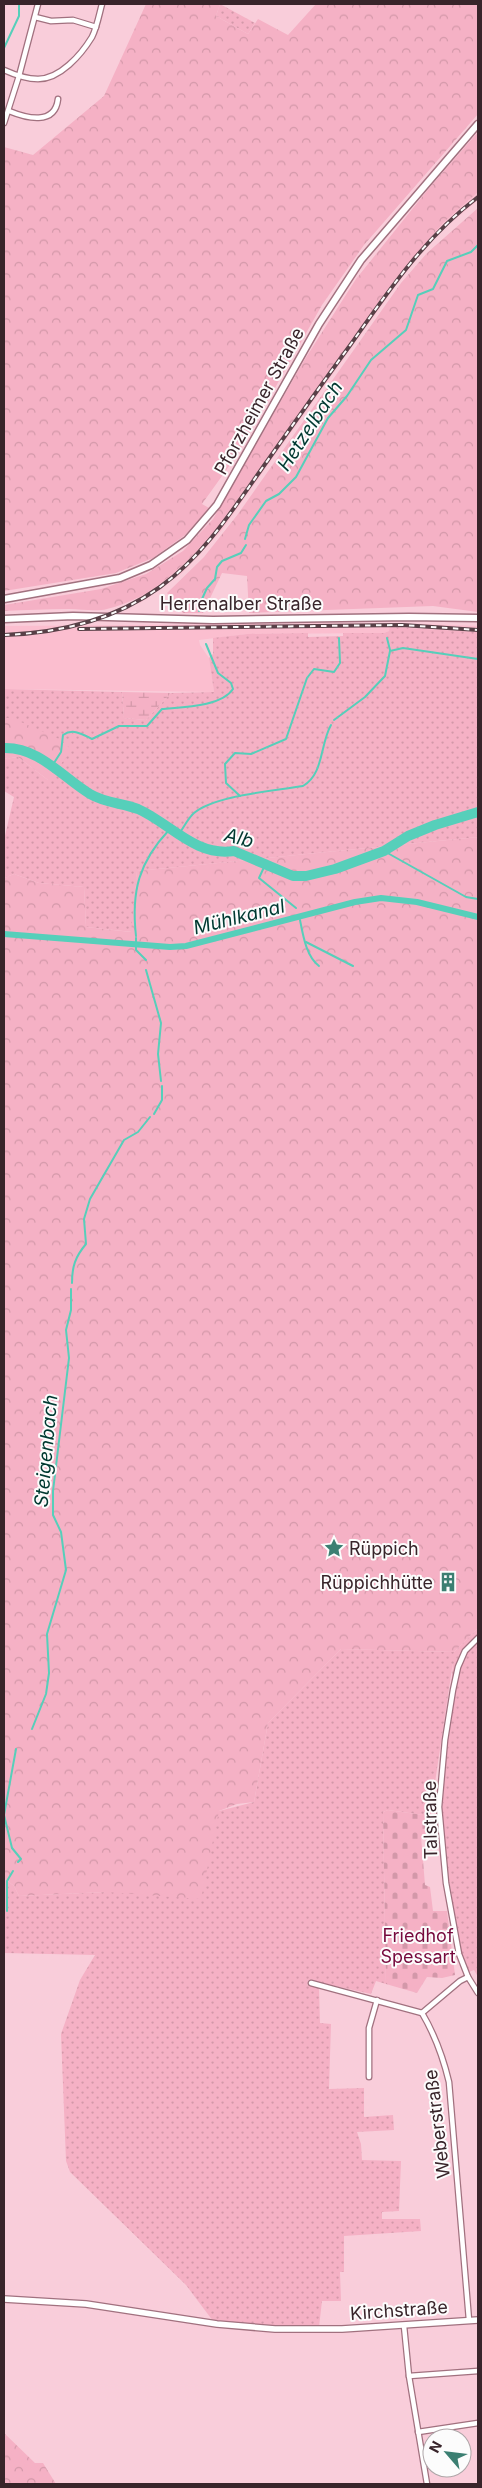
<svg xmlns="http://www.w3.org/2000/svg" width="482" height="2488" viewBox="0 0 482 2488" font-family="Inter,sans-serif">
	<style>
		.built { fill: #fbbecf }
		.grass { fill: url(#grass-dots) }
		.forest { fill: url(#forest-crowns) }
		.wetland { fill: url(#wetland-marsh) }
		.cemetery { fill: url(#cemetery-stones) }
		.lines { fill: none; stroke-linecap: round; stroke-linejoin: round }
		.stream { stroke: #56cfba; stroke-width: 2 }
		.canal { stroke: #56cfba; stroke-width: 6 }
		.river { stroke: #56cfba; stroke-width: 10 }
		.minor-casing { stroke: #a1717f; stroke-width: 7 }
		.tertiary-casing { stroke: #a1717f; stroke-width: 8 }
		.secondary-casing { stroke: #a1717f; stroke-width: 9 }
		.minor { stroke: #fff; stroke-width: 4.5 }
		.tertiary { stroke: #fff; stroke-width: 5.5 }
		.secondary { stroke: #fff; stroke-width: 6 }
		.rail-casing { stroke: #584047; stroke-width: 4 }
		.rail { stroke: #fcfcfc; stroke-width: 2; stroke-dasharray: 5.5; stroke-linecap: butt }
		.labels { text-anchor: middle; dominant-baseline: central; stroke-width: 4; stroke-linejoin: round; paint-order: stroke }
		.street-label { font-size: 18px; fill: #38242a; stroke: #fcfcfc }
		.poi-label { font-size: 18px; fill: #38242a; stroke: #fcfcfc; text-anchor: start }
		.park-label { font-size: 18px; fill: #76093d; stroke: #fcfcfc }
		.water-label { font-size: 19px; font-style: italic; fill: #003931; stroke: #fcfcfc }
	</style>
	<defs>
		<pattern id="grass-dots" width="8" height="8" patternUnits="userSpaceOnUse" patternTransform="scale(1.25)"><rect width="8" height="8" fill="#f5b1c5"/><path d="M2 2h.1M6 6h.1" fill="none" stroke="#d398a9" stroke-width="1.8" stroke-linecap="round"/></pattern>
		<pattern id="forest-crowns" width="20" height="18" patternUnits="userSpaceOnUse" patternTransform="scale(1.25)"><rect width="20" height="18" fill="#f5b1c5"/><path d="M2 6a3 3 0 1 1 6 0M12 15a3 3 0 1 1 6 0" fill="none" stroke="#d398a9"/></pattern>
		<pattern id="wetland-marsh" width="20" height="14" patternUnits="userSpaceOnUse" patternTransform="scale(1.25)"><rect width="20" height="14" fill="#f5b1c5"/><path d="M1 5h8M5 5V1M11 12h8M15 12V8" fill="none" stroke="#d398a9"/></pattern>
		<pattern id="cemetery-stones" width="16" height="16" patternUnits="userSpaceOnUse" patternTransform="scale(1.25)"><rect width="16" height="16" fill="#f5b1c5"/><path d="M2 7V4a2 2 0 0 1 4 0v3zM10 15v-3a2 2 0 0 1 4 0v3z" fill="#d398a9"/></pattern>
	</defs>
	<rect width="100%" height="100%" fill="#f9cdda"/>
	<!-- built -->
	<g class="built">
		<path d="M478,192v8l-31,26 -26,27 -25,32 -175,246 -39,42 -42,30 -3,-5 41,-29 39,-41 176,-246 50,-59z"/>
		<path d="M390,623l88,3v6l-87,-5 -2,4 -5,2 -137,1 -48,6 1,5 9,13 5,34 -210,-3v-63z"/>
	</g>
	<!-- grass -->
	<g class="grass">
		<path d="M220,4l35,19 -7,11 -32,-18z"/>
		<path d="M390,627l88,5v205l-341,34 -5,61 -46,-5 -2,-40 -45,-4 -25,-9 -10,4v-38l10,-43 -10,-6v-32l14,-2 30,23 -36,-62h-8v-29l118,3 2,26 22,2 25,-27 43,-1 -5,-34 4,-4v-16l34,-4 61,-1v4l35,-1v-3h41l5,-2z"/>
		<path d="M478,1628v349l-4,-7 -5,2 -8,-18 -16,-99 -3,-43 11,-150 -23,154 -42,-6 -5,2 3,172 -10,-3 -5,13 -63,-14 -1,5 12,3 1,35 11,1 -2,65 35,-1v29l29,-2 1,15 -37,2 4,12 1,16 39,1 -2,50 -17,1v7h38l1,12 -77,5v36h-4l1,29h-19l-3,26 -35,1 -71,-7 -27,-36 -116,-113 -4,-11 -5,-127 19,-54 15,-25 -91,-2v-75l10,8 5,10 87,-4 113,-81 35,-9 14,-79 73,-74 113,3z"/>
	</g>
	<!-- forest -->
	<g class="forest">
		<path d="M146,4h74l-4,12 32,18 10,-15 30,16 28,-31h162v110l-114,131 -42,60 -85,150 -35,49 7,4 -24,27 -32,23 -37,15 -112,18v-444l29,8 71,-59z"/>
		<path d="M478,132v60l-35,31 -50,59 -176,246c-29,34 -65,71 -110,81 -11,3 -26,0 -38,0 -22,0 -43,1 -65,2v-6l97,-16 45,-15 37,-23 30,-32 92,-160 51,-80 74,-92z"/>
		<path d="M478,208v404l-45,-6 -184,7 -2,-37 -25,-3 -19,40h-20l-16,-20 37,-36 34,-43 163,-231 26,-30z"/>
		<path d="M4,718h8l47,21 13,11 -24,30 -30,-23 -14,2z"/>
		<path d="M478,837v791l-24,24 -113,-3 -73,74 -14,79 -17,2 -18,7 -18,88 -95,-7 -87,4 -5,-10 -10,-8v-1000l10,-4 25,9 45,4 2,40 45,5 6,-61z"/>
		<path d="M4,2433l31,30h8l13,21h-52z"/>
	</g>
	<!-- wetland -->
	<path class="wetland" d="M122,692l49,1 -25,27 -22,-2z"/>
	<!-- cemetery -->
	<path class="cemetery" d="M388,1810l42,6 2,19 -11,1 4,49 5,2 3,24h14l8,64 -13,3 -15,-1 -10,16 -31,-9 -3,-172z"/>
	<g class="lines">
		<!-- stream -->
		<g class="stream">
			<path d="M4,48l15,-32v-12"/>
			<path d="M245,539l4,-14 17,-24 13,-7 17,-17 32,-59 19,-22 24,-36 35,-30 12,-35 15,-6 14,-28 24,-9 7,-7"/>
			<path d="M199,611l3,-12 5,-11 8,-9 2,-12 5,-6 19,-8 5,-8"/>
			<path d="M387,638l3,12"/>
			<path d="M334,720l31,-23 20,-21 5,-25 13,-3 75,11"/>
			<path d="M52,766l9,-14 2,-17c10,-7 19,-1 29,4l27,-13h28l15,-17c20,-2 59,-2 71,-20l-2,-6 -13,-10 -12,-29"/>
			<path d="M240,796l-14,-13 -1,-19 10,-11 16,1 35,-15 21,-61 7,-9 20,3 6,-9 -1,-25"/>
			<path d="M178,835c5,-6 10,-17 16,-22 21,-18 81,-22 109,-27 21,-12 17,-42 28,-61"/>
			<path d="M384,851l82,46 12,2"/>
			<path d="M265,865l-6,13 37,30"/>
			<path d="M300,920c3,15 6,36 19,46"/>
			<path d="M136,936c-5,-45 3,-74 33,-106"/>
			<path d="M136,938v12l10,10"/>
			<path d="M306,942l47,24"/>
			<path d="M146,970l15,53 -3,31 3,27"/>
			<path d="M154,1114l8,-14v-14"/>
			<path d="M72,1283c0,-16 3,-26 14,-39l-2,-25 6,-20 34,-59 14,-8 12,-15"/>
			<path d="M32,1729l14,-35 3,-21 -2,-39 19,-64 -5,-38 -8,-17v-24l16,-133 -3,-28 5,-20v-21"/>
			<path d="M16,1749l-12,66 8,33 9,11 -3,3"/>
			<path d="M7,1911v-30l6,-10"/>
		</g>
		<!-- canal -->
		<path class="canal" d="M4,934l166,13 16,-1 169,-44 26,-4 36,4 61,15"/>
		<!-- river -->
		<path class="river" d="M4,748c35,-1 58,29 86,46 15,9 32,9 48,15 32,14 57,48 96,42l59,25h13l29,-7 49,-18 24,-15 27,-11 43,-13"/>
		<defs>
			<g id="minor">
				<path d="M35,17l16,4 22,-1 23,7"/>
				<path d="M4,70c11,5 22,9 34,9 22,0 43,-24 54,-42 5,-10 7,-22 10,-33"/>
				<path d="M9,111c17,7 46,15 49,-12"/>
				<path d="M4,123l15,-47 19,-72"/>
				<path d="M478,1638l-13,13 -7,16 -5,23 -8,50 -6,67 7,76 13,71 9,23 10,16"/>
				<path d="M311,1983l111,30"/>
				<path d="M422,2013c13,22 21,44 27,69l20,238"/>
				<path d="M422,2013l38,-32 8,-4"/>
				<path d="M369,2077v-49l8,-28"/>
				<path d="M404,2326l5,50 18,108"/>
				<path d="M409,2376l69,-5"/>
				<path d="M418,2432l60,-9"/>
			</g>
			<path id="tertiary" d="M4,2299l82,5 131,20 58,5h67l136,-9"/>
			<g id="secondary">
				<path d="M4,599l116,-21 31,-13 36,-25 30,-35 102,-181 42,-64 117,-136"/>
				<path d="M4,619l69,-3 140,4 196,-3 69,1"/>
			</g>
		</defs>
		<!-- minor casing -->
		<use href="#minor" class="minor-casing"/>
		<!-- tertiary casing -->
		<use href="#tertiary" class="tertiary-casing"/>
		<!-- secondary casing -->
		<use href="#secondary" class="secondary-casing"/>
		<!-- minor -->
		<use href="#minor" class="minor"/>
		<!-- tertiary -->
		<use href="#tertiary" class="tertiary"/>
		<!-- secondary -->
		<use href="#secondary" class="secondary"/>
		<defs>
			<g id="rail">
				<path d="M79,629l323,-4 76,5"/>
				<path d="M4,635c56,-2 110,-15 156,-48 44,-32 72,-76 103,-120 29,-41 58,-82 88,-123 38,-54 74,-107 127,-147"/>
			</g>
		</defs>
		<!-- rail casing -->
		<use href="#rail" class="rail-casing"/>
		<!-- rail -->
		<use href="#rail" class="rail"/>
	</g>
	<!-- icons -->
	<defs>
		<symbol id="sight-bare" viewBox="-9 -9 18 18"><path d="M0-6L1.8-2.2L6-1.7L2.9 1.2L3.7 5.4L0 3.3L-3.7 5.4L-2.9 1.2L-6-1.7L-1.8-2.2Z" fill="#3b7f72" stroke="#fcfcfc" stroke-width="2.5" paint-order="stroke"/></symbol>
		<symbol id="building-bare" viewBox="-9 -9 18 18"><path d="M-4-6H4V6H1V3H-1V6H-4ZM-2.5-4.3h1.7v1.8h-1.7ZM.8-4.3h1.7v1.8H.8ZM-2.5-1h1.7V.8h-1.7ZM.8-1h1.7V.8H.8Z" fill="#3b7f72" stroke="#fcfcfc" stroke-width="2.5" paint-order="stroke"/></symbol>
	</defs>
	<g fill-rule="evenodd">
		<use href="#sight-bare" x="320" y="1534" width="28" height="28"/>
		<use href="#building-bare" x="434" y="1568" width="28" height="28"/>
	</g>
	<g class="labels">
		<!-- street labels -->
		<g class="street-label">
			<text transform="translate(259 401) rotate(-61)">Pforzheimer Straße</text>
			<text x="241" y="603">Herrenalber Straße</text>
			<text transform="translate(430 1820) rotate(-91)">Talstraße</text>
			<text transform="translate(437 2124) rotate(-97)">Weberstraße</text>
			<text transform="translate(399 2310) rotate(-4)">Kirchstraße</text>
		</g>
		<!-- poi labels -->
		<g class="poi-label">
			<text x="349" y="1548">Rüppich</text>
			<text x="433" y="1582" text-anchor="end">Rüppichhütte</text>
		</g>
		<!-- park labels -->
		<g class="park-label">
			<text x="418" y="1935">Friedhof<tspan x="418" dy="21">Spessart</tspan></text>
		</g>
		<!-- water labels -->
		<g class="water-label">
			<text transform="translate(310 426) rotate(-57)">Hetzelbach</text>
			<text transform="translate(239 838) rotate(15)">Alb</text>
			<text transform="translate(239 917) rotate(-14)">Mühlkanal</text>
			<text transform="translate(46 1451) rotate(-85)">Steigenbach</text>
		</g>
	</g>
	<!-- border -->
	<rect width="482" height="2488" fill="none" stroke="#38242a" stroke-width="10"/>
	<!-- north arrow -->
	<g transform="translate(447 2453) rotate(298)"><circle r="24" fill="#fcfcfc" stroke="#aea6a8"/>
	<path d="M0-4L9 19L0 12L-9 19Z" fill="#3b7f72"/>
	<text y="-8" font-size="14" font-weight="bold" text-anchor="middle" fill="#38242a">N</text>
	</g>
</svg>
